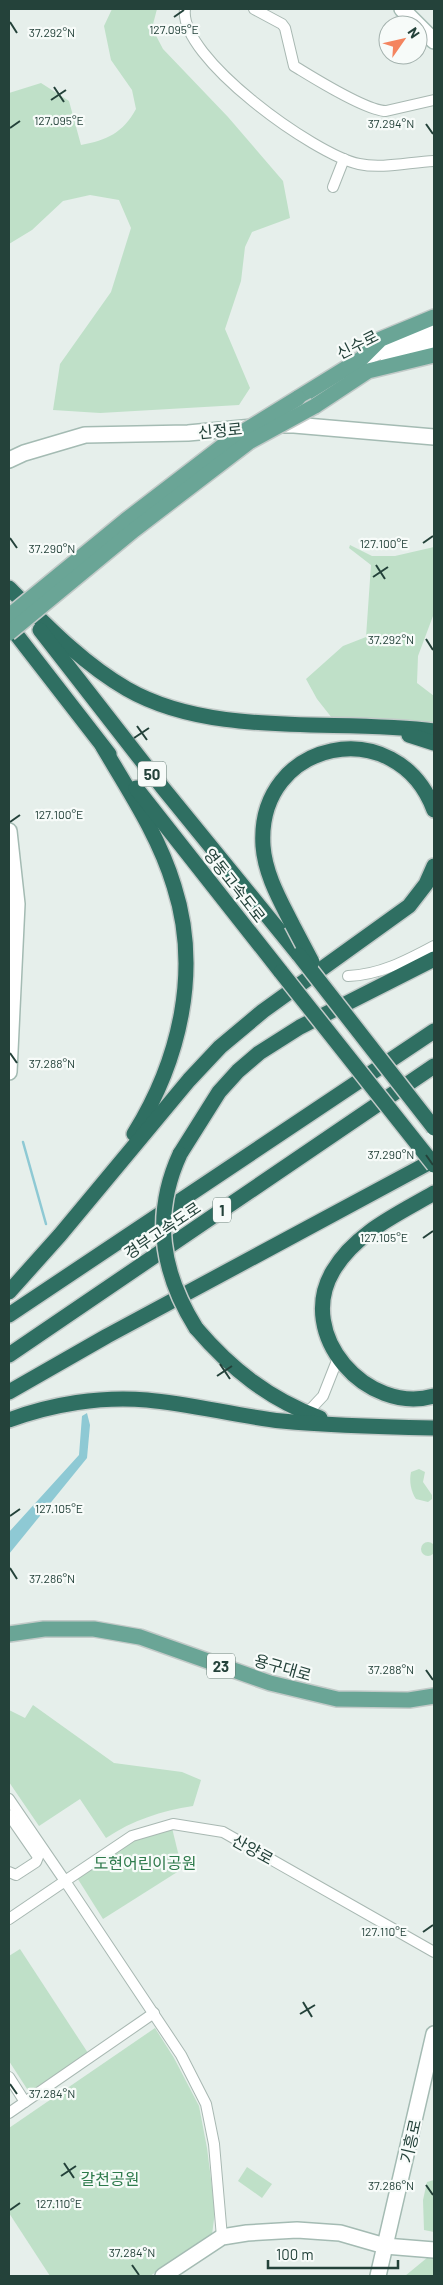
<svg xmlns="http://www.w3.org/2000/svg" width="443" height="2285" viewBox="0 0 443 2285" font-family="Barlow,'Noto Sans KR',sans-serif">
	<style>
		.green { fill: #bfe0c8 }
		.water { fill: #8ec9d4 }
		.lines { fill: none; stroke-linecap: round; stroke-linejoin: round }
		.stream { stroke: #8ec9d4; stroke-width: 2.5 }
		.street-casing { stroke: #a8b8b2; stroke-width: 12 }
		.secondary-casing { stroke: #a4bbb3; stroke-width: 18 }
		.primary-casing { stroke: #c2cac8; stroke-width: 18 }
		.highway-casing { stroke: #c2cac8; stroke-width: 18 }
		.street { stroke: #fff; stroke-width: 10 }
		.secondary { stroke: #fff; stroke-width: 15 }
		.primary { stroke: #6aa596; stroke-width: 15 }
		.highway { stroke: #2f6f62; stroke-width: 15 }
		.primary-bridge-casing { stroke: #c2cac8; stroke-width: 18; stroke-linecap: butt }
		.highway-bridge-casing { stroke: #c2cac8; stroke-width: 18; stroke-linecap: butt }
		.primary-bridge { stroke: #6aa596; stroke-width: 15 }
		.highway-bridge { stroke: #2f6f62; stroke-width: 15 }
		.ticks { fill: none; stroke: #24423a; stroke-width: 2 }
		.labels { text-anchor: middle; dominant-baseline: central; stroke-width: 4.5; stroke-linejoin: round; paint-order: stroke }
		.shield { fill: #f7fbf9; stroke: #637a73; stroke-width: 1 }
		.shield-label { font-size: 15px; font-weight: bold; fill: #24423a }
		.street-label { font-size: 16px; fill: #24423a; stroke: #f7fbf9 }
		.park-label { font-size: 16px; fill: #2d7a4b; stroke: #f7fbf9 }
		.ticks-label { font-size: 12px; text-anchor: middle; fill: #24423a; stroke: #f7fbf9; stroke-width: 4.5; stroke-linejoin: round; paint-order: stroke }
	</style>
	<rect width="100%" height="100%" fill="#e6efeb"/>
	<!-- green -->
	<g class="green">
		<path d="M112,9h45l-5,19 11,21 65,68 55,64 7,37 -38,14 -7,15 -4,34 -16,48 25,59 -11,17 -139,8 -47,-3 7,-46 51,-72 20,-64 -12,-28 -29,-5 -27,6 -31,29 -23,14v-151l32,-10 28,18 12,44c26,-5 42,-12 55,-36l-4,-19 -21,-30 -7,-34z"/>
		<path d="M350,545l22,11h23l39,-9 -1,69 -15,40 -1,27 17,13v32l-102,-10 -15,-19 -11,-20 37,-33 23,-9 5,-72 -22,-17z"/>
		<path d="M419,1469l6,3 -2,10 9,13v4l-4,3 -12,-3c-5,-7 -7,-18 -5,-27z"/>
		<circle cx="428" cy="1549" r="7"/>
		<path d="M33,1705l81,58 68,9 19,8 -8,26c-32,5 -60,14 -87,32l-26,-39 -41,27 -30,-44v-72l16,8z"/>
		<path d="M172,1828l10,41 -79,50 -27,-43 59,-37z"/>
		<path d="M20,1949l68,104 -59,39 -20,-31v-105z"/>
		<path d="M155,2028l19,30 25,48 8,42 8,63 -3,24 -62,41h-100l-41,-63v-85z"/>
		<path d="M247,2167l25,17 -10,14 -24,-17z"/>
		<path d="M434,2180v52l-10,-2 -1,-30 4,-18z"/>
		<path d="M428,2257l6,1v18h-29z"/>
	</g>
	<!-- water -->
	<path class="water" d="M87,1413l3,12 -3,33 -78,96v-22l70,-77 3,-39z"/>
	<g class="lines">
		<!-- stream -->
		<path class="stream" d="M23,1142l23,82"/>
		<defs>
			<g id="street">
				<path d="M185,9c-7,48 130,146 174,155 23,5 51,-2 75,-3"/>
				<path d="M254,9l28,15 3,4 9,38 5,3c18,11 68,42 87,42l48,-11"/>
				<path d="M333,187l11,-28"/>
				<path d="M348,976c31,-1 58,-15 86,-30"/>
				<path d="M307,1413l16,-17 15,-38"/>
				<path d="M9,1799l56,82 67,-45 41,-12 50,8 211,120"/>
				<path d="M9,1815l29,42 -2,5 -20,13 -7,-3"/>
				<path d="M9,1919l56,-38 116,174 25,49 8,40 8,93"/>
				<path d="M9,2077l16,25"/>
				<path d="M9,2113l145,-100"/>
			</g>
			<g id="secondary">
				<path d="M402,9l32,32"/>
				<path d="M362,359l72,-31"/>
				<path d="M388,362l46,-20"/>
				<path d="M276,425h18l140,12"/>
				<path d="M9,460l15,-7 61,-18 103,-2 65,-6"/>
				<path d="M9,831l8,73 -8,168"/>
				<path d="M163,2276l59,-39 25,-4 50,-3 43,3 45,13 49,4"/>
				<path d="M378,2276l56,-242"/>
			</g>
			<g id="primary">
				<path d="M298,398l63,-39 20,-20 53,-22"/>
				<path d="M315,406l53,-35 66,-16"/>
				<path d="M9,1634l35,-5h50l46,8 130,46 67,16 72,1 25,-4"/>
			</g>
			<g id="highway">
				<path d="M9,588c37,37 73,75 118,101 87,50 211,29 307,42"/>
				<path d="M9,625l100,129"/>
				<path d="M40,630l123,158 136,167"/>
				<path d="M409,735l25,8"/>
				<path d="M103,747c26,44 56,89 71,139 27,84 6,174 -40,248"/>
				<path d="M136,788l145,184"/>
				<path d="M292,924c-12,-24 -27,-50 -29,-78 -7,-107 134,-135 171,-36"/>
				<path d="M180,1154l39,-62 19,-21 21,-18 41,-26 134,-68"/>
				<path d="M434,1193c-36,21 -79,40 -101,78 -38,64 34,144 101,125"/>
				<path d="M9,1292l51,-57 129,-155 31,-33 43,-36 146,-105 17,-22 8,-18"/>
				<path d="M9,1315l425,-284"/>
				<path d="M196,1328c35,41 73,71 124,90"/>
				<path d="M9,1355l425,-289"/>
				<path d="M9,1392l98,-56 327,-176"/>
				<path d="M9,1420c43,-16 92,-24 138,-20 45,4 90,16 135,21 51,5 102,6 152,7"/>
			</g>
		</defs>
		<!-- street casing -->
		<use href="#street" class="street-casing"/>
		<!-- secondary casing -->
		<use href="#secondary" class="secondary-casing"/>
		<!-- primary casing -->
		<use href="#primary" class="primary-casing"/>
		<!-- highway casing -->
		<use href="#highway" class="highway-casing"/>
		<!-- street -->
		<use href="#street" class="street"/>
		<!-- secondary -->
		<use href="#secondary" class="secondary"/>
		<!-- primary -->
		<use href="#primary" class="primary"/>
		<!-- highway -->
		<use href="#highway" class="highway"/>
		<defs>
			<g id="primary-bridge">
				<path d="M9,616l117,-96 107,-82 65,-40"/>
				<path d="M9,633l125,-103 115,-88 66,-36"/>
			</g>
			<g id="highway-bridge">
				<path d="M292,924l20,38"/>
				<path d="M299,955l135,173"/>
				<path d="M281,972l153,193"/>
				<path d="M180,1154c-28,61 -19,118 16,174"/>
			</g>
		</defs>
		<!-- primary-bridge casing -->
		<use href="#primary-bridge" class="primary-bridge-casing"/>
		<!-- highway-bridge casing -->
		<use href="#highway-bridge" class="highway-bridge-casing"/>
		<!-- primary-bridge -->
		<use href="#primary-bridge" class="primary-bridge"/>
		<!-- highway-bridge -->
		<use href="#highway-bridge" class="highway-bridge"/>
	</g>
	<!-- ticks -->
	<path class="ticks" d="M174,17l10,-7M10,22l7,11M54,87l10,15M51,100l15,-10M426,124l7,10M10,128l10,-7M10,538l7,10M423,543l10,-7M376,565l9,14M373,577l15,-10M426,639l7,11M137,726l10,14M134,738l15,-10M10,822l10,-7M10,1053l7,10M426,1155l7,10M423,1238l10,-7M220,1364l10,15M217,1376l15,-10M10,1516l10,-7M10,1568l7,11M426,1670l7,10M423,1932l10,-7M303,2002l9,15M300,2014l15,-9M10,2084l7,10M64,2163l10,15M61,2176l15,-10M426,2185l7,10M10,2210l10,-7M132,2265l7,10"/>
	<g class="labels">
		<!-- shield labels -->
		<g class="shield">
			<rect x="138" y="761.5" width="28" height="25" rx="4"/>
			<rect x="213" y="1197.5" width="18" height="25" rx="4"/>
			<rect x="207" y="1653.5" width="28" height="25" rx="4"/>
		</g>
		<g class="shield-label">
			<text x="152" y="774">50</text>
			<text x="222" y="1210">1</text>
			<text x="221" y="1666">23</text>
		</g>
		<!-- street labels -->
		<g class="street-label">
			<text transform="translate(357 344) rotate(-27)">신수로</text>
			<text transform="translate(220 430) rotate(-5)">신정로</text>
			<text transform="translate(235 885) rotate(52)">영동고속도로</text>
			<text transform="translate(162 1230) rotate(-34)">경부고속도로</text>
			<text transform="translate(283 1667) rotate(16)">용구대로</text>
			<text transform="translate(253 1849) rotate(29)">산양로</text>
			<text transform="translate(410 2141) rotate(-77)">기흥로</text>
		</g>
		<!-- park labels -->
		<g class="park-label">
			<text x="145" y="1862">도현어린이공원</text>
			<text x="110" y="2178">갈천공원</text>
		</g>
	</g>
	<g class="ticks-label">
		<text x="174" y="34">127.095°E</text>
		<text x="52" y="37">37.292°N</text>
		<text x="59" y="125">127.095°E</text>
		<text x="391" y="128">37.294°N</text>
		<text x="384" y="548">127.100°E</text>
		<text x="52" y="553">37.290°N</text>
		<text x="391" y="644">37.292°N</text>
		<text x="59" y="819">127.100°E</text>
		<text x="52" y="1068">37.288°N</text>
		<text x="391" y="1159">37.290°N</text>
		<text x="384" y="1242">127.105°E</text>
		<text x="59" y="1513">127.105°E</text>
		<text x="52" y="1583">37.286°N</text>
		<text x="391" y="1674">37.288°N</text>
		<text x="384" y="1936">127.110°E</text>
		<text x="52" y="2098">37.284°N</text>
		<text x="391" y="2190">37.286°N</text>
		<text x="59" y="2208">127.110°E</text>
		<text x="132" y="2257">37.284°N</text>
	</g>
	<!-- border -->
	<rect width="443" height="2285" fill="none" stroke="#24423a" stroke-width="20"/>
	<!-- north arrow -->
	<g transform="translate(403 40) rotate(56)"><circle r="24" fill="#f7fbf9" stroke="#a3b1ad"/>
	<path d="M0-4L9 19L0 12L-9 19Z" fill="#f4845f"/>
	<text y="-8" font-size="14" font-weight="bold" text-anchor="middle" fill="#24423a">N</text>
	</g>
	<!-- scale -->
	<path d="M268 2260v8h130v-8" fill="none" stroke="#24423a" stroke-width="2.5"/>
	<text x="276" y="2260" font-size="15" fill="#24423a" stroke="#f7fbf9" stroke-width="4" paint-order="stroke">100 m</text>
</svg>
